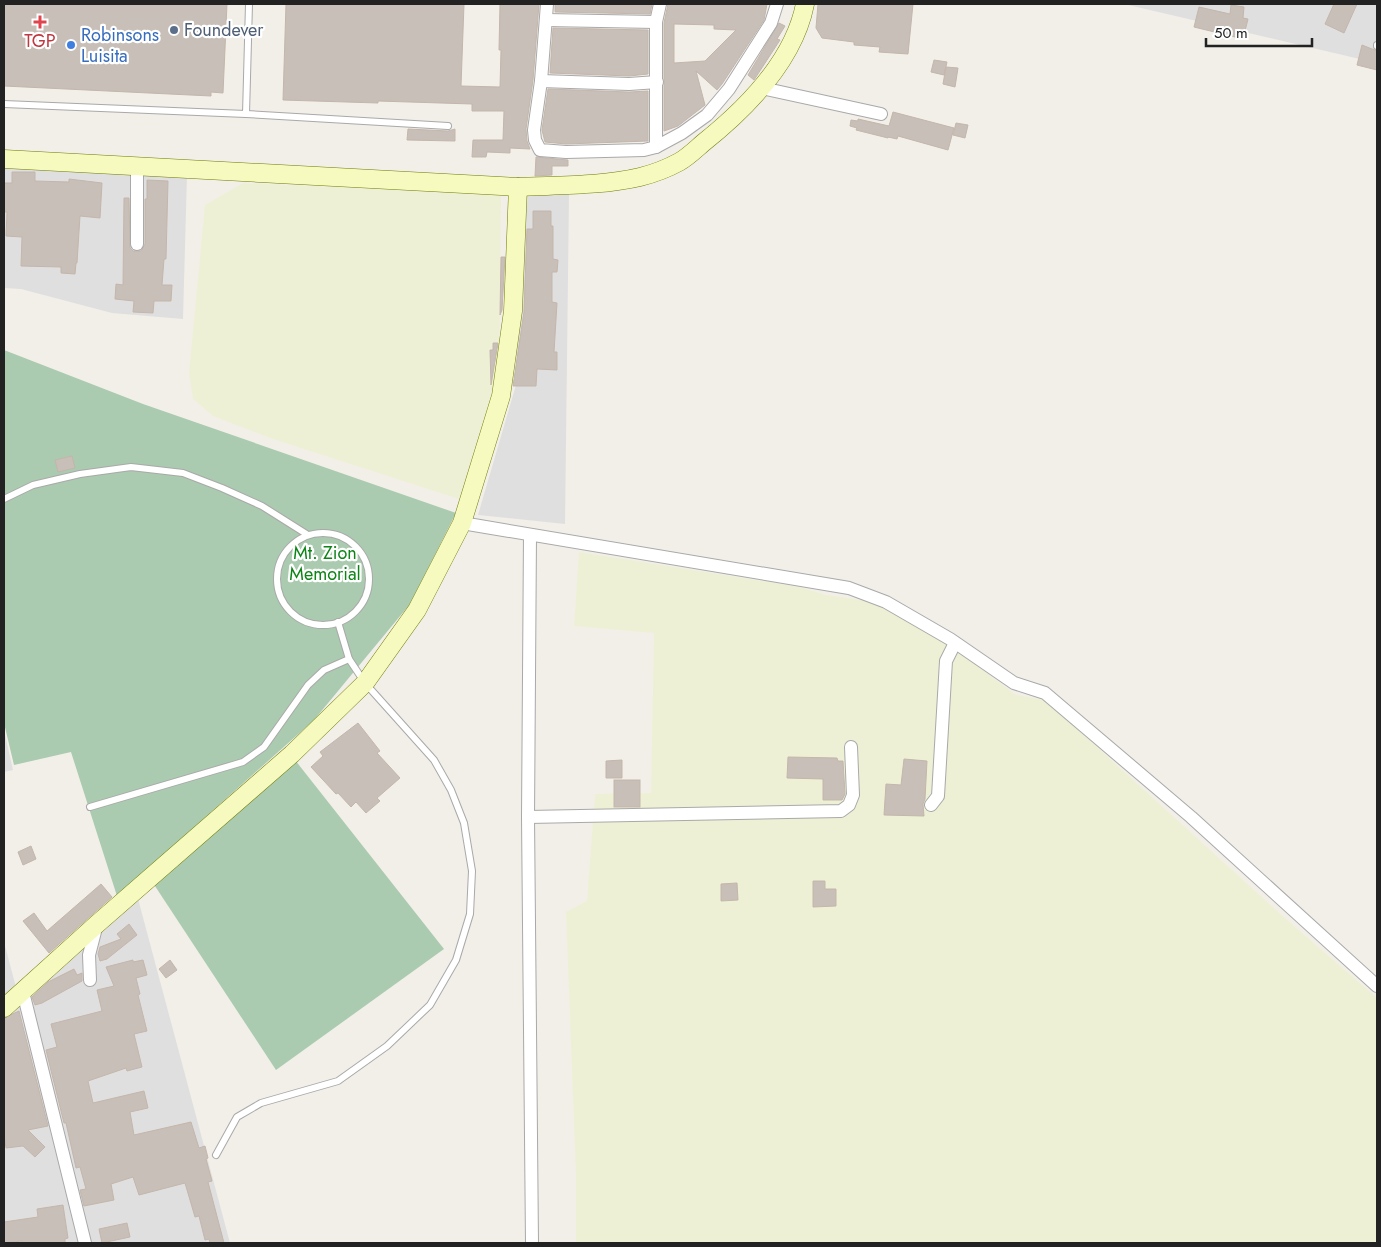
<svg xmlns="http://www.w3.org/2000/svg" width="1381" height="1247" viewBox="0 0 1381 1247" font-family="Jost,sans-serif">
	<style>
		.residential { fill: #e0dfdf }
		.farmland { fill: #eef0d5 }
		.cemetery { fill: #aacbaf }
		.building { fill: #c7bfb8; stroke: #c4b6ab; fill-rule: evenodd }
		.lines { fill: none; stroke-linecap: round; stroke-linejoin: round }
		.lane-casing { stroke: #a9a9a9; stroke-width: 8 }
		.street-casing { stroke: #a9a9a9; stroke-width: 14 }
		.secondary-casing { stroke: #707d05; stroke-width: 19 }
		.lane { stroke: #fff; stroke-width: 6 }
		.street { stroke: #fff; stroke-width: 12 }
		.secondary { stroke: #f7fabf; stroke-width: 18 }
		.health-dot { fill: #e0444e; stroke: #fff; stroke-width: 2 }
		.service-dot { fill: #5c6f8a; stroke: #fff; stroke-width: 2 }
		.shop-dot { fill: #3f7fe0; stroke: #fff; stroke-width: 2 }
		.labels { text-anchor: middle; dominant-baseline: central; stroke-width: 4.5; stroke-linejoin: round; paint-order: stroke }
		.service-label { font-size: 18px; fill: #4e5e75; stroke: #fff; text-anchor: start }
		.shop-label { font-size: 18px; fill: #366cbe; stroke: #fff; text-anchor: start }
		.health-label { font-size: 18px; fill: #be3a42; stroke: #fff }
		.park-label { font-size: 18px; fill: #0c8416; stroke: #fff }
	</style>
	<rect width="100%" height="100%" fill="#f2efe9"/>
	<!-- residential -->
	<g class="residential">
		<path d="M1124,4h253v59z"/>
		<path d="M4,163l183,11 -4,145 -71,-6 -91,-24 -17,-1z"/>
		<path d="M518,187l51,6 -4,331 -87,-9 38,-130z"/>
		<path d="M4,730l9,40 -9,2z"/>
		<path d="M137,895l93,348h-226v-301l14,53z"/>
	</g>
	<!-- farmland -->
	<g class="farmland">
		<path d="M243,183l258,10 -2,199 -34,109 -192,-62 -60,-23 -20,-17 -4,-26 16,-168z"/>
		<path d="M579,552l221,35 26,8 49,7 78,46 63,47 29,5 241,219 91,79v245h-801v-67l-10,-264 21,-11 8,-107 56,-1 3,-160 -80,-7z"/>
	</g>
	<!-- cemetery -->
	<g class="cemetery">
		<path d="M4,350l139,54 313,109 -46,91 -96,116 -197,176 -46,-144 -57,13 -10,-42z"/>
		<path d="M295,760l149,189 -168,121 -123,-187z"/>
	</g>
	<!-- building -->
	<g class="building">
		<path d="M4,4h223l-4,89 -12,-1v4l-207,-10z"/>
		<path d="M286,4h178l-3,82 39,1 1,-37h-2l1,-46h39l-6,76 -7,49 1,12 3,8 -20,-1v5l-23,-1 -1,5h-14l1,-17h30l1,-29h-32v-7l-94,-3v2l-95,-3z"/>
		<path d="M555,4h97l-2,10 -95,-2z"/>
		<path d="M668,4h99l-3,16 -42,64 -5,6 -21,-19 9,34 -27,21 -14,5v-108zM674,24l40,1v4l22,1 -31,31 -31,2z"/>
		<path d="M818,4h95l-5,50 -29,-2 1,-5 -26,-2v-3l-32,-4 -6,-10z"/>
		<path d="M1334,4h23l-13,29 -19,-9z"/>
		<path d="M1231,5l13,2 -1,11 5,1 -5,20 -49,-12 5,-20 31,7z"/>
		<path d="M779,23l6,3 -8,13 3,1 -26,40 -6,-5z"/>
		<path d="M553,28l95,2v44l-19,2 -79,-3z"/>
		<path d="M1362,45l15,6v19l-20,-5z"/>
		<path d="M934,60l13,2 -3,13 -13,-3z"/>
		<path d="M946,67l12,1 -3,19 -12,-3z"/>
		<path d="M548,89l81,3 19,-1v50l-82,3 -21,-2 -3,-12z"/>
		<path d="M893,112l61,16 -6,22 -50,-14 -1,3 -9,-2v1l-32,-8 1,-2 -7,-2 1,-6 7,1v-2l31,7z"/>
		<path d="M956,123l12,2 -3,13 -12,-3z"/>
		<path d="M408,129l40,2 7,-2v12l-48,-1z"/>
		<path d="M536,157l32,3v6h-16v9l-17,1z"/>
		<path d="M12,172h23v9l34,1v-3l33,4 -2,35 -20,-2 -3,47h-1l-1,11 -14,-1v-6l-40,-1 1,-29 -16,-1 1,-24h-3v-29h8z"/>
		<path d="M147,180l21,1 -2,78h-2l-2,26h10l-1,16h-17l-1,12 -20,-1 1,-11 -19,-2 1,-15 7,1 1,-87h5l1,50 3,3h8l4,-7v-45h2z"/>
		<path d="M533,211h18v15h2v33l5,1 -1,12h-5v30l5,1 -3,49h3v18l-20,-1 -1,17h-23l11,-74 3,-83h6z"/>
		<path d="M501,257h4l-3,53 -2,5z"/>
		<path d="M493,343h5l-7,42 -1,-35h3z"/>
		<path d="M72,456l3,12 -17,4 -3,-12z"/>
		<path d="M358,723l22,28 -3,2 23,25 -23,20 3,3 -14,12 -10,-11 -5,5 -13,-14 -2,1 -25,-27 12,-11 -3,-4z"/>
		<path d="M788,757l49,1 1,3h5l2,33 -3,6h-19v-21l-36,-1z"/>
		<path d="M904,759l23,2 -2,38 -2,5 1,12 -40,-1 2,-31 15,1z"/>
		<path d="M622,760v18h-16v-17z"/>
		<rect x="614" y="780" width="26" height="27"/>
		<path d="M31,846l5,13 -13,6 -5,-13z"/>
		<path d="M813,881h12v8h11v17l-23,1z"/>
		<path d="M737,883l1,17 -17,1v-17z"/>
		<path d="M101,884l11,13 -63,56 -26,-32 11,-8 13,18z"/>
		<path d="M129,924l8,11 -30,24 -7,2 -2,-7 2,-7 21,-8 -4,-5z"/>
		<path d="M133,960v2l10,-2 4,15 -11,3 4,16 -2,1 9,36 -13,3 8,33 -15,4 -1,-3 -38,13 5,22 51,-12 4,17 -18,4 4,23 57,-13 8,26 6,-2 3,12 -2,1 6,22 -4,1 16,61h-14l-1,-4 -4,1 -6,-24 -4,1 -10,-34 -46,12 -6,-18 -22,7 3,16 -30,6 -4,-16 6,-1 -6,-22 -4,1 -10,-45h-2l-18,-73 11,-3 -6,-23 51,-13 -5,-21 17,-4 -8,-19z"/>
		<path d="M170,960l7,10 -11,8 -7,-9z"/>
		<path d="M74,969l3,6 5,-2v8l-40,22 -7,2 -3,-8 16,-15z"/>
		<path d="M19,1011l29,115 -20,4 17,17 -10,10 -12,-11 -17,2 -2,-13v-117z"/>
		<path d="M63,1205l5,33 -3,1v4h-43v-2l-18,2v-21l34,-5 -1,-8z"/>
		<path d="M127,1223l3,14 -28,6 -3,-14z"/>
	</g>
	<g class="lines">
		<defs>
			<g id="lane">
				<path d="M1377,46v-1"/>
				<path d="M4,104l242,10 3,-110"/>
				<path d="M246,114l202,12"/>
				<path d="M4,499l29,-14 47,-11 51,-7 52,6 39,15 40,18 46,29"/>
				<circle cx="323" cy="579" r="46"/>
				<path d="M90,807l153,-45 21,-15 44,-62 16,-15 25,-11"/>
				<path d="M216,1155l21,-38 24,-14 77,-22 49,-35 43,-41 26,-45 14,-46 2,-43 -8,-48 -13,-33 -17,-30 -69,-77 -16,-24 -11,-37"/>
			</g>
			<g id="street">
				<path d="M547,4l-6,77 -7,49 1,10 5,10 26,2 78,-2 12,-3 26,-14 25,-18 22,-26 42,-66 6,-19"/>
				<path d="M546,20l110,2"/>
				<path d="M541,81l88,3 28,-2"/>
				<path d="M762,88l119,26"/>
				<path d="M656,147v-125l4,-18"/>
				<path d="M137,244v-78"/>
				<path d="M462,523l387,65 37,14 64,37 64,44 31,10 146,124 186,169"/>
				<path d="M530,535l-2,282 4,426"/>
				<path d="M931,805l7,-9 8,-135 9,-18"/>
				<path d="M528,817l313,-6 8,-6 4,-10 -2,-48"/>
				<path d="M90,980l-1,-25 8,-31"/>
				<path d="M23,992l62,251"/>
			</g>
			<g id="secondary">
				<path d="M4,159l514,28c39,-2 84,-1 122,-10 12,-3 28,-9 39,-15 9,-5 17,-13 24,-19 44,-35 91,-82 102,-139"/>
				<path d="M4,1008l93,-84 195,-170 73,-71 52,-73 45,-87 39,-127 12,-85 5,-124"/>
			</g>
		</defs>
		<!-- lane casing -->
		<use href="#lane" class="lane-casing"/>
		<!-- street casing -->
		<use href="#street" class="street-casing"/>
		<!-- secondary casing -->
		<use href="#secondary" class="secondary-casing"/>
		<!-- lane -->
		<use href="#lane" class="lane"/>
		<!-- street -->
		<use href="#street" class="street"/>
		<!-- secondary -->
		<use href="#secondary" class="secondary"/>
	</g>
	<!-- markers -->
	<path class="health-dot" d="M37.5 14.5h5v5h5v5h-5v5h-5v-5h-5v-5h5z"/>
	<circle class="service-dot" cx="174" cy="30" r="5"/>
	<circle class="shop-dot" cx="71" cy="45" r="5"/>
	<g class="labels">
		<!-- service labels -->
		<g class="service-label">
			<text x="184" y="30">Foundever</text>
		</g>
		<!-- shop labels -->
		<g class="shop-label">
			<text x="81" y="35">Robinsons<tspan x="81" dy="21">Luisita</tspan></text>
		</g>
		<!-- health labels -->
		<g class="health-label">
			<text x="40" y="41">TGP</text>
		</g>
		<!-- park labels -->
		<g class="park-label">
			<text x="325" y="553">Mt. Zion<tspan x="325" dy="21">Memorial</tspan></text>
		</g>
	</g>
	<!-- border -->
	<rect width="1381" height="1247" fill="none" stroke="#222222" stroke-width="10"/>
	<!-- scale -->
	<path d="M1206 38v8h106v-8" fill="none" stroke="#222222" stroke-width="2.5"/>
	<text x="1214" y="38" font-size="15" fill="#222222" stroke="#ffffff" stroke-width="4" paint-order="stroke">50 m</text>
</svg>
